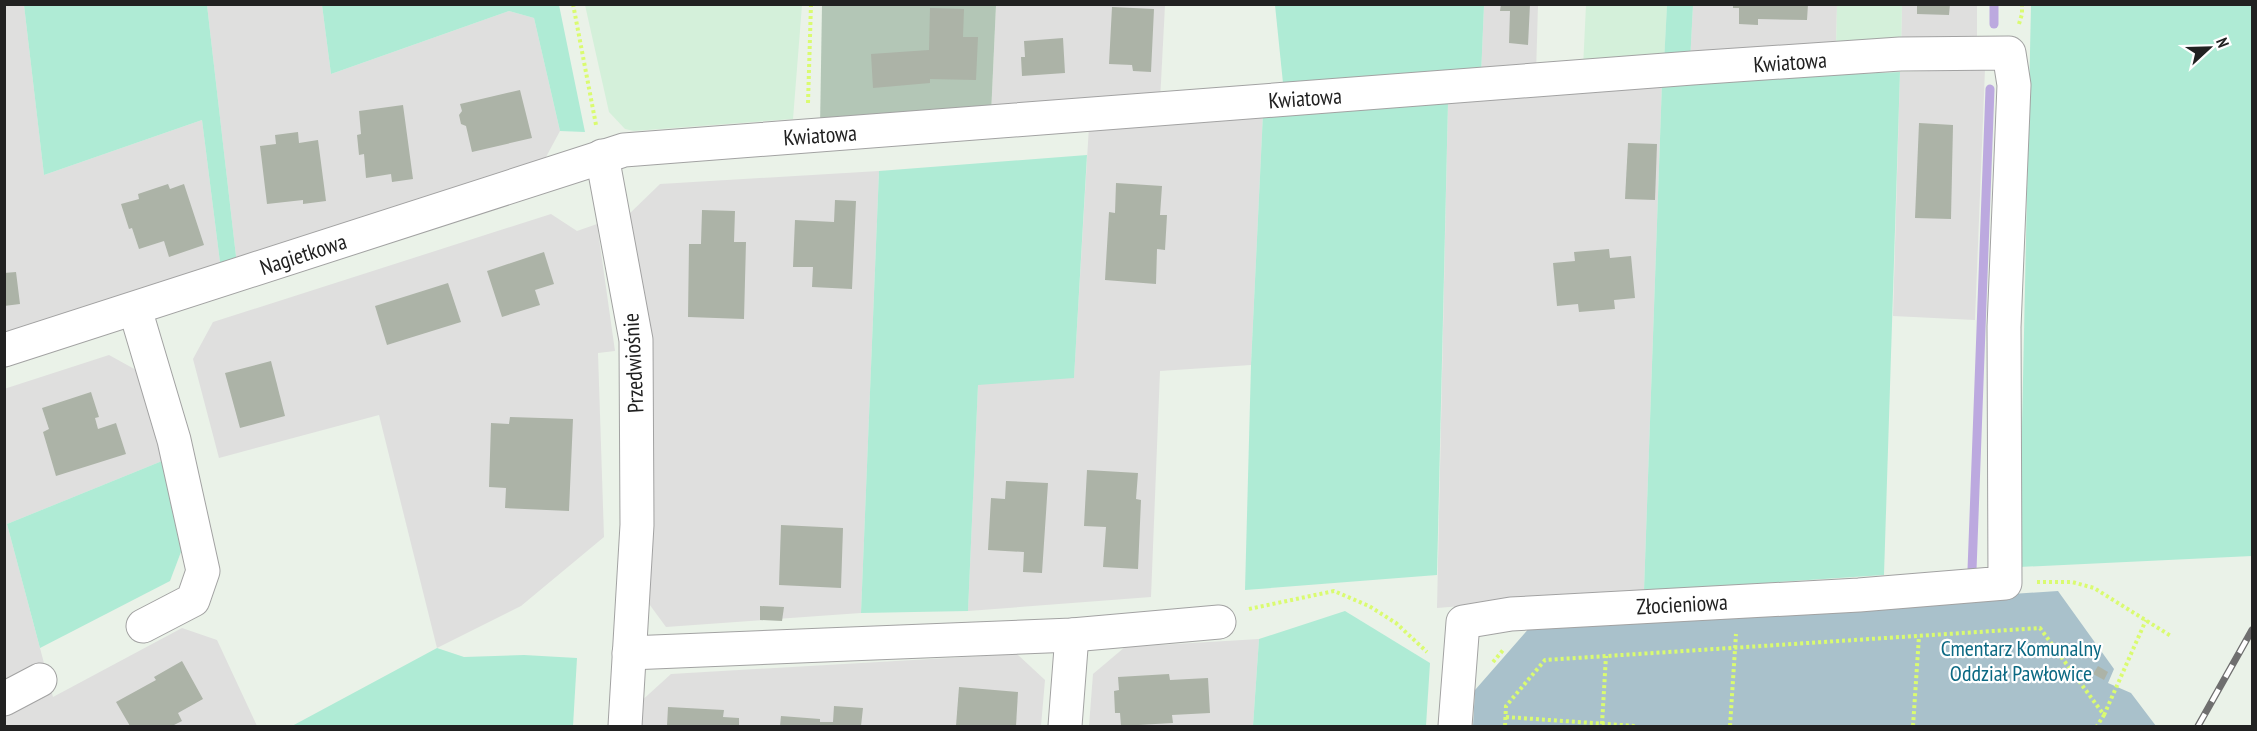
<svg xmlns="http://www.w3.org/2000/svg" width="2257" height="731" viewBox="0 0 2257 731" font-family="'PT Sans Narrow',sans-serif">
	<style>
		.residential { fill: #dfdfde }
		.construction { fill: #b3c6b6 }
		.farmland { fill: #d4f0da }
		.grass { fill: #afebd5 }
		.cemetery { fill: #a9c1cb }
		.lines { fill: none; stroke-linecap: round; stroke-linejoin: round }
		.stream { stroke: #bca9df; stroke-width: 9 }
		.building { fill: #acb3a7 }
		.minor-casing { stroke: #a2a2a2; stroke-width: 35 }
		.path { stroke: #dafb70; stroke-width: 4; stroke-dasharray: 3 3; stroke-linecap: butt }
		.minor { stroke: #fff; stroke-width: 33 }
		.rail-casing { stroke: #6f6f6f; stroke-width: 7 }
		.rail { stroke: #fff; stroke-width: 4.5; stroke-dasharray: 14; stroke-linecap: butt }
		.labels { text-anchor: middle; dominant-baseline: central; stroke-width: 4.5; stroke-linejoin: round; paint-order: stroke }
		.street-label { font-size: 22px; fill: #212121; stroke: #fff }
		.park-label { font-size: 22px; fill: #0b6983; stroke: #fff }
	</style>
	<rect width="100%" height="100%" fill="#eaf2e8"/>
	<!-- residential -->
	<g class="residential">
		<path d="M4,5h20l20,170 158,-55 19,150 -216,69z"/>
		<path d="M207,5h115l9,69 178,-63 25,7 26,113 -21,39 -302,95z"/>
		<path d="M996,5h169l-5,96 -169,14z"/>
		<path d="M1484,5h54l-2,69 -55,2z"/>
		<path d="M1693,5h144l-1,47 -146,11z"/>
		<path d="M1902,5h75v41l-76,2z"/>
		<path d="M1985,69l-10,251 -82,-4 7,-244z"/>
		<path d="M1662,82l-18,509 -207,17 11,-506z"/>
		<path d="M1263,113l-12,252 -91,6 -9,226 -183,14 10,-227 96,-7 15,-251z"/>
		<path d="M879,171l-18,442 -195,14 -22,-30 -17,-381 33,-32z"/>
		<path d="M551,214l26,17 20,-7 18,127 -17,2 6,184 -83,69 -84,42 -58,-233 -160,43 -26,-99 20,-37z"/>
		<path d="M109,355l38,21 20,83 -160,65 46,173 129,-69 35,12 40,86h-252l-1,-337z"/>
		<path d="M1259,639l-6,87h-164l4,-52 32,-27z"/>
		<path d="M1017,654l28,26 -4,46h-404l1,-22 33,-30z"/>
	</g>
	<!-- construction -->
	<path class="construction" d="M822,5h174l-5,110 -171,13z"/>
	<!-- farmland -->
	<g class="farmland">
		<path d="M585,5h217l-9,114 -159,12 -9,-2 -16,-17z"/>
		<path d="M1586,5h81l-3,57 -81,6z"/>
		<path d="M1837,5h65l-1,43 -65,4z"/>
	</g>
	<!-- grass -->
	<g class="grass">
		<path d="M24,5h183l30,260 -16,5 -19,-150 -158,55z"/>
		<path d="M322,5h237l26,127 -25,-1 -26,-113 -25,-7 -178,63z"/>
		<path d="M1275,5h209l-3,71 -198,7z"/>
		<path d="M1667,5h26l-3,58 -26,-1z"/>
		<path d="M2031,5h221v551l-233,11z"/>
		<path d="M1900,72l-16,503 -240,16 18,-509z"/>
		<path d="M1448,102l-11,473 -192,15 6,-225 12,-252z"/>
		<path d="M1087,155l-13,223 -96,7 -10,226 -107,2 18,-442z"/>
		<path d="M167,459l20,77 -17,45 -130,67 -33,-124z"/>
		<path d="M1345,611l85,52 -4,63h-173l6,-87z"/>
		<path d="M437,648l27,9 60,-2 53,3 -4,68h-281z"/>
	</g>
	<!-- cemetery -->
	<path class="cemetery" d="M2058,591l56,78 -6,14 23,10 25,33h-683l2,-36 56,-64z"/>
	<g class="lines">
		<!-- stream -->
		<g class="stream">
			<path d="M1994,24v-20"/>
			<path d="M1972,570l18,-481"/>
		</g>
	</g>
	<!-- building -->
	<g class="building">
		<path d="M1501,4h29l-2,41 -19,-2 1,-32h-10z"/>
		<path d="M1733,4h75l-1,16 -49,-1v6l-19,-1v-16h-6z"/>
		<path d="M1917,4h33l-1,11 -32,-1z"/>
		<path d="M1112,7l42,2 -3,63 -18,-1 -1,-6 -23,-1z"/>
		<path d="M930,8l34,1 -1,28h15l-2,43 -46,-1v4l-57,5 -2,-34 58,-4z"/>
		<path d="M1063,38l2,35 -43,3 -1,-19h4l-1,-16z"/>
		<path d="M520,90l12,48 -60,14 -6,-26 -5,-2 -2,-9 3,-4 -2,-7z"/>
		<path d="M403,105l10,74 -21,3 -1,-8 -25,4 -2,-24 -5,1 -2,-20 4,-1 -2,-23z"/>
		<path d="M1919,123l34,2 -2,94 -36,-1z"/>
		<path d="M298,132l1,11 19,-3 8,61 -23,3v-4l-36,4 -7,-58 16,-2 -1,-9z"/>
		<path d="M1628,143l29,1 -2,56 -30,-1z"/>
		<path d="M1116,183l46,3 -2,29h7l-2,35 -8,-1 -1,35 -51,-4 4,-68 6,1z"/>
		<path d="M168,184l2,5 14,-5 20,61 -35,12 -5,-16 -25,8 -7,-21 -3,1 -8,-25 18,-5 -1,-5z"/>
		<path d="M835,200l21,1 -4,88 -40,-2 1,-20h-20l2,-47 39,2z"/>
		<path d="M702,210l33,1 -1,31h12l-2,77 -56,-2 1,-73h12z"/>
		<path d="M1609,249l1,9 21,-2 4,42 -21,2 1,9 -36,3 -1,-8 -21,2 -4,-43 22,-2 -1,-9z"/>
		<path d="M544,252l10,32 -19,6 5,15 -38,12 -15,-46z"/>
		<path d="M16,272l4,32 -16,2v-33z"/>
		<path d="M448,283l13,39 -74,23 -12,-39z"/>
		<path d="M271,361l14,55 -45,12 -15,-55z"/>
		<path d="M91,392l8,25 -4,1 3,11 18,-6 10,31 -70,22 -13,-44 6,-3 -7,-21z"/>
		<path d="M510,417l63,2 -4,92 -64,-3 1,-20 -17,-1 2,-64 18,1z"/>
		<path d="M1087,470l51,3 -2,26 5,1 -3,69 -35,-2 3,-40 -22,-1z"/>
		<path d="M1006,481l42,2 -6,90 -19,-1 1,-20 -36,-2 3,-52 14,1z"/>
		<path d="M781,525l62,3 -2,60 -62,-3z"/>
		<path d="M760,606l24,1 -2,14 -22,-1z"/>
		<path d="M182,661l21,38 -25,14 4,8 -10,5h-42l-14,-24 40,-22 -2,-3z"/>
		<path d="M2098,666l10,6 -4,8 -11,-6z"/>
		<path d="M1169,674l1,6 38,-2 2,35 -38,2 1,8 -52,3 -1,-13h-5l-1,-22 5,-1 -1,-13z"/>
		<path d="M959,687l59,5 -2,34h-60z"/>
		<path d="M834,706l29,2 -2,18h-81l1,-10 39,3v3h13z"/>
		<path d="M668,707l56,3 -1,7 16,1v8h-72z"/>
	</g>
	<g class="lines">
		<defs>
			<g id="minor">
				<path d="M602,156l34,184 1,185 -12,201"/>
				<path d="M135,309l39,131 29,131 -10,29 -50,26"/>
				<path d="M4,350l620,-200 1068,-82 208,-14 109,-1 5,32 -10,242 1,256 -146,12 -348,19 -48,8 -8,104"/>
				<path d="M629,653l443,-18 147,-13"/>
				<path d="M4,699l36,-19"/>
				<path d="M1065,726l7,-91"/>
			</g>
		</defs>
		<!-- minor casing -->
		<use href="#minor" class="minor-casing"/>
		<!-- path -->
		<g class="path">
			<path d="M573,4l23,121"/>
			<path d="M2019,24l3,-10v-10"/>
			<path d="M808,103l3,-99"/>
			<path d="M2037,582h35l22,6 77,48"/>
			<path d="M1249,609l85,-18 35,15 27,17 31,29"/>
			<path d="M1493,662l11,-13"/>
			<path d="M2104,715l42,-95"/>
			<path d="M1506,717l130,9"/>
			<path d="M1602,724l4,-68"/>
			<path d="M1505,726l1,-20 39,-46 495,-32 64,87 -7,11"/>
			<path d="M1730,726l6,-92"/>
			<path d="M1913,726l6,-90"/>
		</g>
		<!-- minor -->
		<use href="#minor" class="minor"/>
		<defs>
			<path id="rail" d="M2198,726l54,-96"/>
		</defs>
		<!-- rail casing -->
		<use href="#rail" class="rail-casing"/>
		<!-- rail -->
		<use href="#rail" class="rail"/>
	</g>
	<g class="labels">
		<!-- street labels -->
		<g class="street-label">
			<text transform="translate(1790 62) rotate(-4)">Kwiatowa</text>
			<text transform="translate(1305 98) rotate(-4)">Kwiatowa</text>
			<text transform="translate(820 135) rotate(-4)">Kwiatowa</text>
			<text transform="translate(303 254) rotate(-18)">Nagietkowa</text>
			<text transform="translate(633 363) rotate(-93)">Przedwiośnie</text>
			<text transform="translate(1682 604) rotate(-3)">Złocieniowa</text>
		</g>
		<!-- park labels -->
		<g class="park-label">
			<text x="2021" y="648">Cmentarz Komunalny<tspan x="2021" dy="25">Oddział Pawłowice</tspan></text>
		</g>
	</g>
	<!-- border -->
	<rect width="2257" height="731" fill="none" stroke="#212121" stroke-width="12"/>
	<!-- north arrow -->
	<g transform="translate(2209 48) rotate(68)" stroke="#ffffff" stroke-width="4.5" paint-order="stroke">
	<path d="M0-4.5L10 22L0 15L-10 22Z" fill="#212121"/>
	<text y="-9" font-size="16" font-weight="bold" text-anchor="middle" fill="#212121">N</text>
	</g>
</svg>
